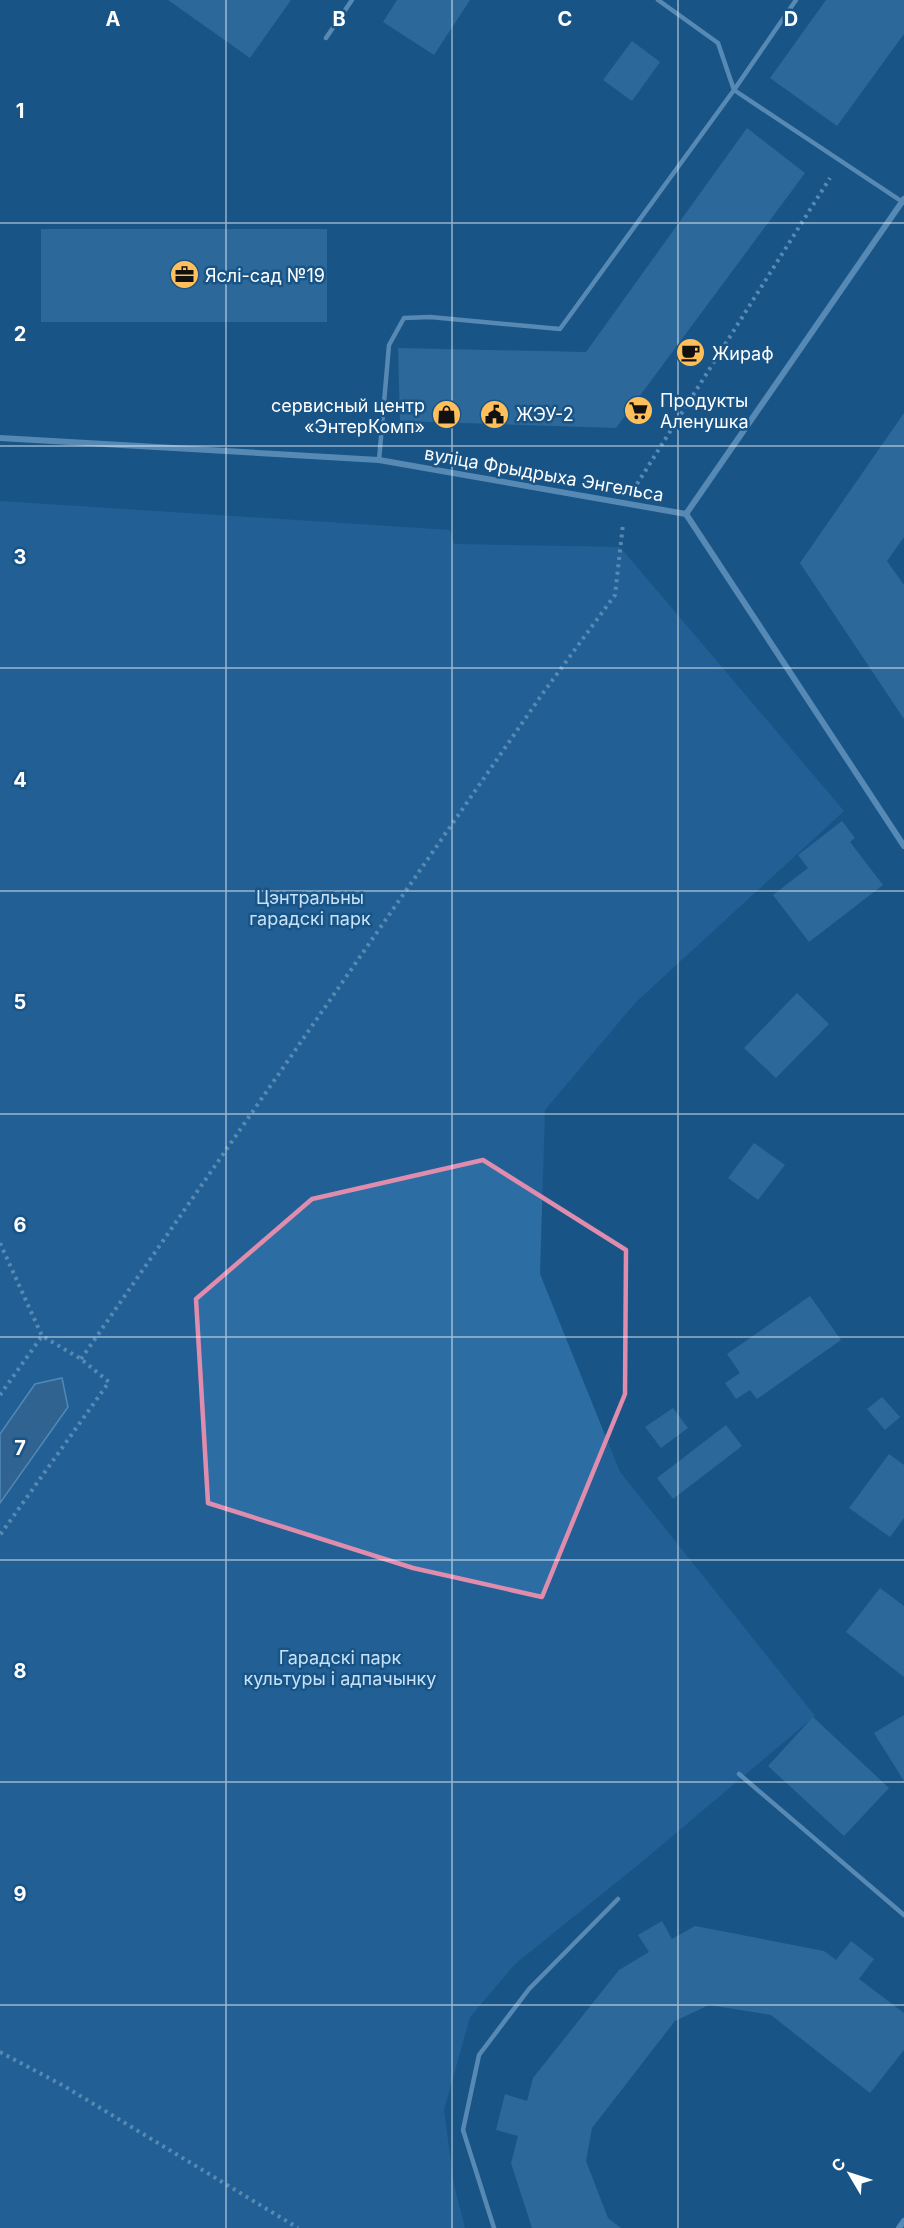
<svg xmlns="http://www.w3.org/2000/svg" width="904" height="2228" viewBox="0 0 904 2228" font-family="Inter,sans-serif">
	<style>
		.green { fill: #2c6ea4 }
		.water { fill: #4c769b; stroke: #93c7ef; stroke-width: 1.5 }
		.building { fill: #4681b2 }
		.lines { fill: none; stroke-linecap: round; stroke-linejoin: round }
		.path { stroke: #a0caec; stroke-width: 4; stroke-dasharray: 3 4.5; stroke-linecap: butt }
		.service { stroke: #a0caec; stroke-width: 4.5 }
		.minor { stroke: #a0caec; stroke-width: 6 }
		.marked { fill: none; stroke: #e08cad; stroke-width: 4.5; stroke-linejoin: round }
		.grid { fill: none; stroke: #fff; stroke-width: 1.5; stroke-opacity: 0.55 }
		.labels { text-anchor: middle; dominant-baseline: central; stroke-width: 5; stroke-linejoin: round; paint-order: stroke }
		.poi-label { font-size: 18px; fill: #fff; stroke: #195486; text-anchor: start }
		.street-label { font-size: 18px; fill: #fff; stroke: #195486 }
		.park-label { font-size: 18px; fill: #c6e2f9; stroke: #195486 }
		.grid-label { font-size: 20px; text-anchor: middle; font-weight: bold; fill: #fff; stroke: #195486; stroke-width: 5; stroke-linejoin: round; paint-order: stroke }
	</style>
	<rect width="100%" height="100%" fill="#195486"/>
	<!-- green -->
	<path class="green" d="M0,501l450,29 4,14 166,3 224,264 -208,191 -91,108 -5,164 80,198 195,244 -177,149 -123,99 -45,53 -26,93 10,75 11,43h-465z"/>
	<!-- water -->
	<path class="water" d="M62,1378l6,29 -68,96v-69l35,-50z"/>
	<!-- building -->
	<g class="building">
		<path d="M168,0h123l-41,58z"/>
		<path d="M397,0h73l-36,55 -51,-33z"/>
		<path d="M826,0h78v34l-67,92 -67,-48z"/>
		<path d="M632,41l28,21 -28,39 -29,-21z"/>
		<path d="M747,128l58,45 -189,255 -216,-7 -2,-73 188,4z"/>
		<rect x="41" y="229" width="286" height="93"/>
		<path d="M904,413v124l-17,24 17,24v134l-104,-156z"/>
		<path d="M842,821l13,17 -5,4 33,43 -74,57 -36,-47 35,-27 -10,-13z"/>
		<path d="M797,993l32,31 -53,54 -32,-30z"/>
		<path d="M754,1143l31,22 -27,35 -30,-22z"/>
		<path d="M810,1296l31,44 -84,59 -7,-9 -14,9 -11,-16 15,-10 -13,-19z"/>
		<path d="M882,1397l18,20 -15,13 -18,-21z"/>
		<path d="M673,1408l15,20 -27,20 -16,-21z"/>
		<path d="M726,1425l16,21 -69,53 -16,-21z"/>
		<path d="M889,1454l15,11v53l-14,19 -41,-29z"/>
		<path d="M880,1588l24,18v71l-58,-45z"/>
		<path d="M904,1715v66l-30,-48z"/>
		<path d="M813,1717l76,71 -45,48 -76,-70z"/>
		<path d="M662,1921l10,18 23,-13 129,25 12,9 15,-19 23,18 -15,20 45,34v37l-34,43 -99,-78 -62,-10 -34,16 -83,107 -6,33 22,57 13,10h-89l-21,-65 7,-27 -22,-6 9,-36 22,7 6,-23 86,-108 30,-18 -11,-17z"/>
	</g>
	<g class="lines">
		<!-- path -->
		<g class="path">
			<path d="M637,484l193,-306"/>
			<path d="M0,1243l42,93 39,23 28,23 -109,153"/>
			<path d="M81,1359l462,-666 72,-98 8,-71"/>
			<path d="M0,1395l42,-59"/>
			<path d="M0,2052l64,34 234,142"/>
		</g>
		<!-- service -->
		<g class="service">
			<path d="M658,0l60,43 16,47 170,113"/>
			<path d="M326,38l26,-38"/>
			<path d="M379,460l10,-115 15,-27 26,-1 130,12 174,-239 62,-90"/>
			<path d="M739,1774l165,141"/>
			<path d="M494,2228l-31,-98 16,-75 50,-66 89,-90"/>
		</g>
		<!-- minor -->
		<g class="minor">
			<path d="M0,438l379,22 307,54 218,332"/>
			<path d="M686,514l218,-315"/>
			<path d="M899,2228l5,-7"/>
		</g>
	</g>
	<!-- marked area -->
	<path d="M0 0H904V2228H0ZM483,1160l143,90 -1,144 -83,203 -129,-29 -205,-65 -12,-204 116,-100z" fill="#195486" fill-opacity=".55" fill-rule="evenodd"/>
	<path class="marked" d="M483,1160l143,90 -1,144 -83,203 -129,-29 -205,-65 -12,-204 116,-100z"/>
	<!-- grid -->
	<path class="grid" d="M226,0v2228M452,0v2228M678,0v2228M0,223h904M0,446h904M0,668h904M0,891h904M0,1114h904M0,1337h904M0,1560h904M0,1782h904M0,2005h904"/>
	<!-- icons -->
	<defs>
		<symbol id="office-disc" viewBox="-11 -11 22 22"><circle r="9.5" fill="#ffc05c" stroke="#195486"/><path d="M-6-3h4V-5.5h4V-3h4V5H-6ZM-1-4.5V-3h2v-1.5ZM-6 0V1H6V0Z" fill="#111"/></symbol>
		<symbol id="cafe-disc" viewBox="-11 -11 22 22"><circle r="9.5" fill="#ffc05c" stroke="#195486"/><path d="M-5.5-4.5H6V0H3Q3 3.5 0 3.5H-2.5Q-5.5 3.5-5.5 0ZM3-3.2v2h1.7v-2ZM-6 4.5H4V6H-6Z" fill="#111"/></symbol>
		<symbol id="supermarket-disc" viewBox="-11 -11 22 22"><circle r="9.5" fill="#ffc05c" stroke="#195486"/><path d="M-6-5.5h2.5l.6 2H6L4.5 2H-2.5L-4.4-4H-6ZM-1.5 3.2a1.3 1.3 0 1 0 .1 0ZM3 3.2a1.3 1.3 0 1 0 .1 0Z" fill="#111"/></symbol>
		<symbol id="civic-disc" viewBox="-11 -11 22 22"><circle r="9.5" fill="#ffc05c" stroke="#195486"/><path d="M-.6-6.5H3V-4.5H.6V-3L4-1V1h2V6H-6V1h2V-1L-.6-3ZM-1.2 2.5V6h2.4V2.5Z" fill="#111"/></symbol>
		<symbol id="shop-disc" viewBox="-11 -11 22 22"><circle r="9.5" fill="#ffc05c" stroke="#195486"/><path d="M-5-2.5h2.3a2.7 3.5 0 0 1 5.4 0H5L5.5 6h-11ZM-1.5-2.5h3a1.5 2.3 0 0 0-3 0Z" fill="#111"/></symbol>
	</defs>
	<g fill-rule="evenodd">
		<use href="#office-disc" x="168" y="258" width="33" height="33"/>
		<use href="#cafe-disc" x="674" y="336" width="33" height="33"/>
		<use href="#supermarket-disc" x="622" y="394" width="33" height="33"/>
		<use href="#civic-disc" x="478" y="398" width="33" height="33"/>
		<use href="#shop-disc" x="430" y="398" width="33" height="33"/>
	</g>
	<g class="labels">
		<!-- poi labels -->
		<g class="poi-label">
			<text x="205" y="275">Яслі-сад №19</text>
			<text x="712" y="353">Жираф</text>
			<text x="660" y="400">Продукты<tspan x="660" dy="21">Аленушка</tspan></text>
			<text x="425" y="405" text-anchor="end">сервисный центр<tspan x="425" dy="21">«ЭнтерКомп»</tspan></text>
			<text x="516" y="414">ЖЭУ-2</text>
		</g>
		<!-- street labels -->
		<g class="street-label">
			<text transform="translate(544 474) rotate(10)">вуліца Фрыдрыха Энгельса</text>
		</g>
		<!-- park labels -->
		<g class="park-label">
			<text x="310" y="897">Цэнтральны<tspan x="310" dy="21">гарадскі парк</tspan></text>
			<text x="340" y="1657">Гарадскі парк<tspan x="340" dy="21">культуры і адпачынку</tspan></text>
		</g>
	</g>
	<g class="grid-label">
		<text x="113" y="26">A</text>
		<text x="339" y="26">B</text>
		<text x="565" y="26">C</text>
		<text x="791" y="26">D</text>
		<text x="20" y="118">1</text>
		<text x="20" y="341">2</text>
		<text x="20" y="564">3</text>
		<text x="20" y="787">4</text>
		<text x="20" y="1009">5</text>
		<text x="20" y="1232">6</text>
		<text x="20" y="1455">7</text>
		<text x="20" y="1678">8</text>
		<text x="20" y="1901">9</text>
	</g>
	<!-- north arrow -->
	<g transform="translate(850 2174) rotate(309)" stroke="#195486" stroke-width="4.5" paint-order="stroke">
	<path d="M0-4.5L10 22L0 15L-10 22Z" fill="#ffffff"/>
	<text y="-9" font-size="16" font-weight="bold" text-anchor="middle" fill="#ffffff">С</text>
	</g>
</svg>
